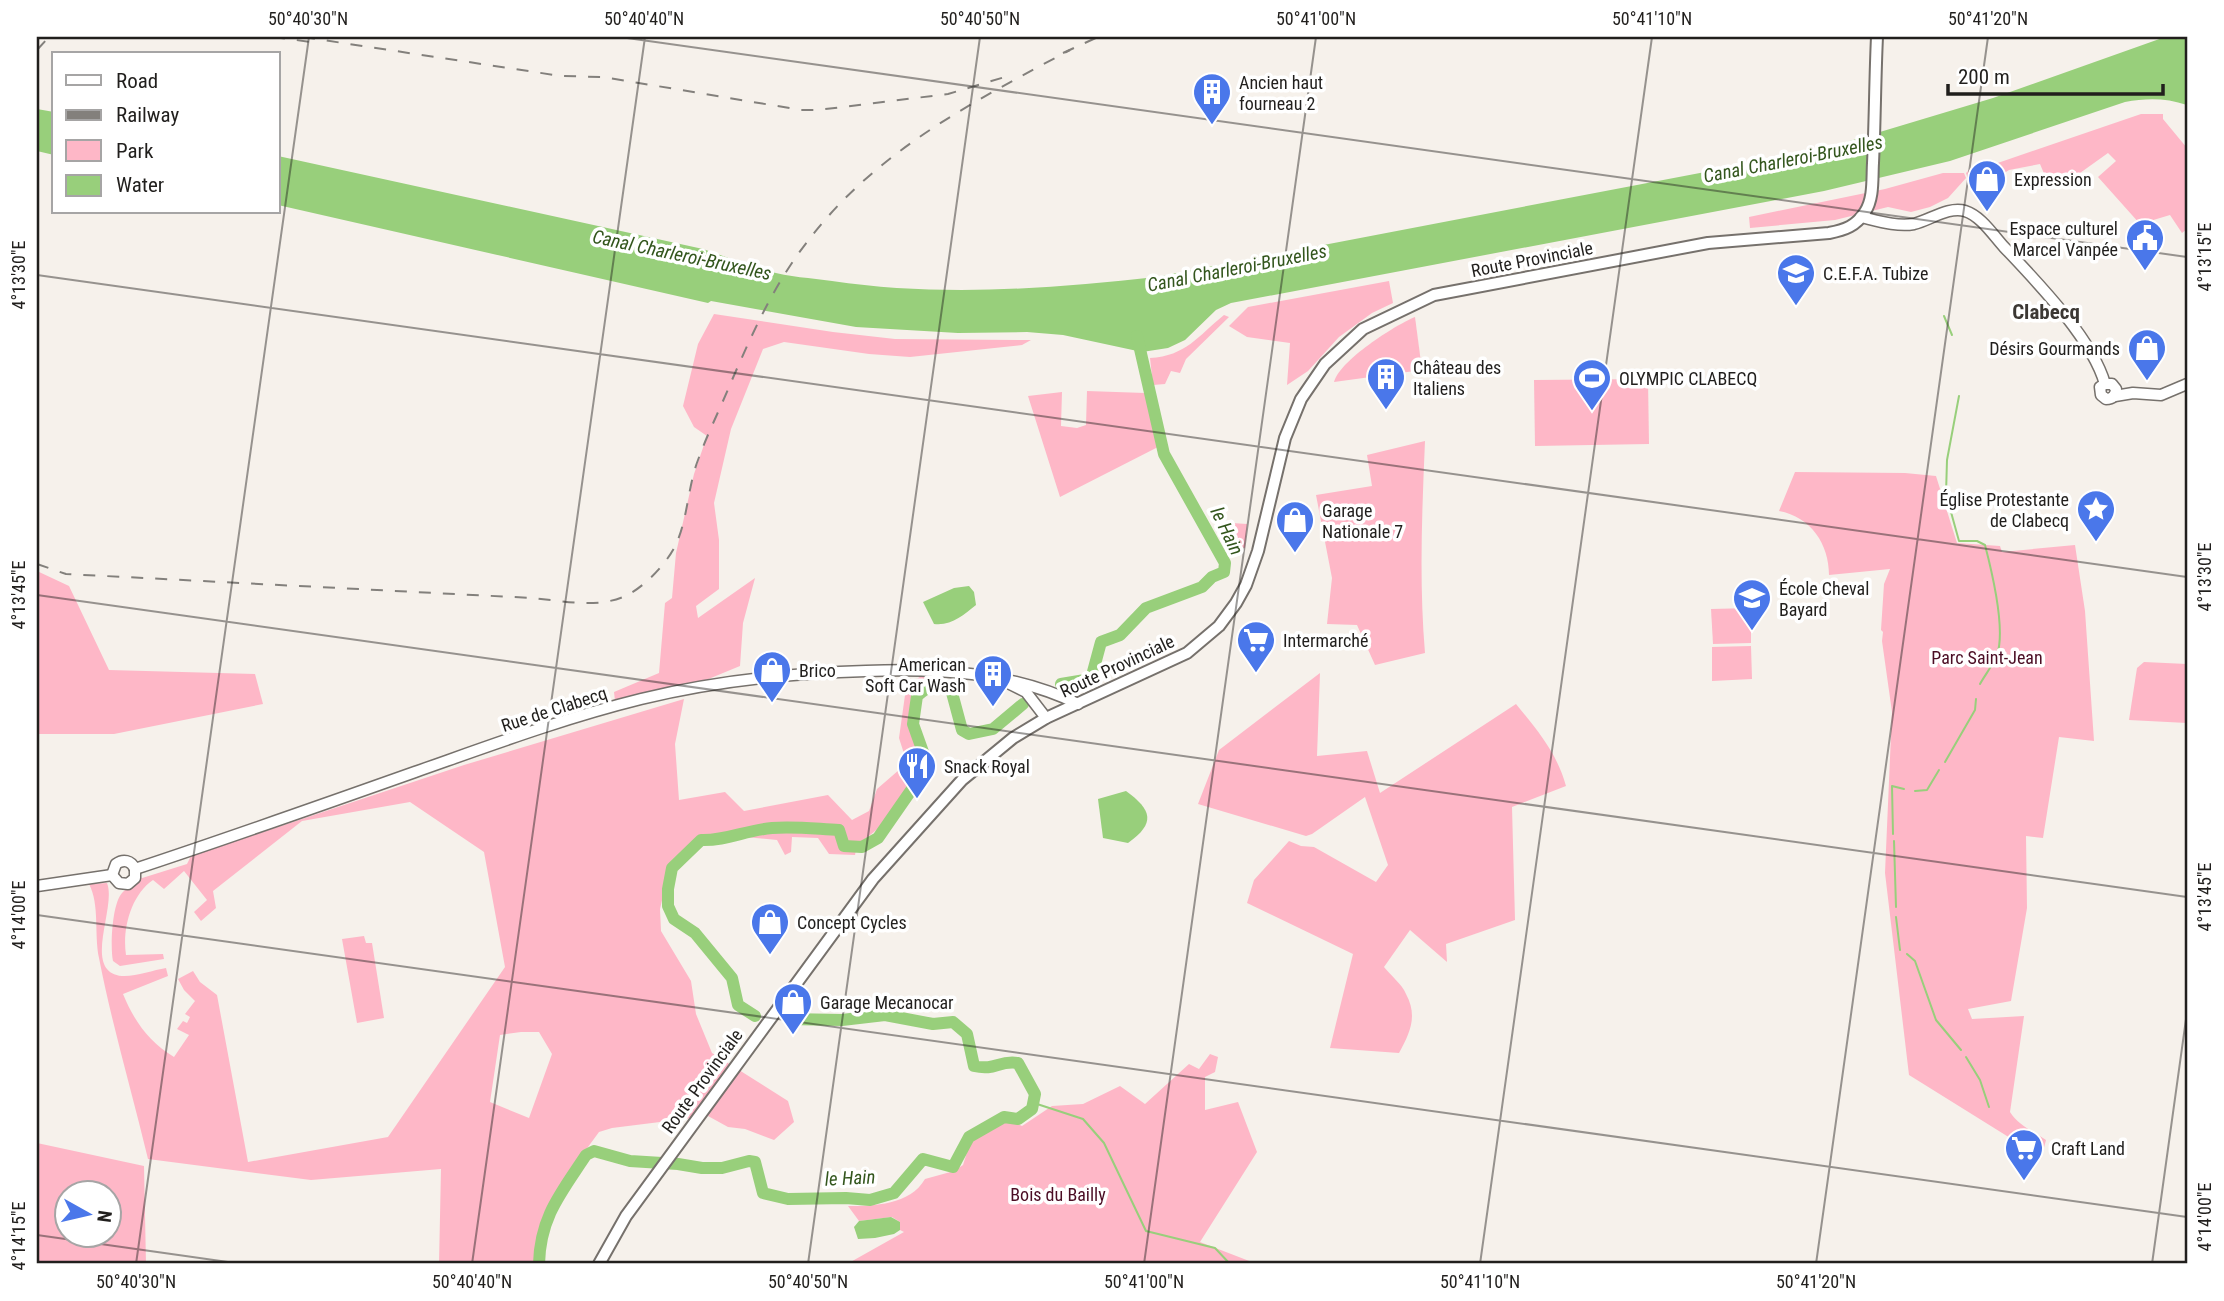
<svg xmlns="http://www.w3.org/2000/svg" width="2224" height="1301" viewBox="0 0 2224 1301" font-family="'Roboto Condensed',sans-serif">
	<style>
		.green { fill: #feb7c7; fill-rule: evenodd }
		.water { fill: #98cf7b }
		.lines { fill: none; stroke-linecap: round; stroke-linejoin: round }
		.stream { stroke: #98cf7b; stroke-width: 2 }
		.river { stroke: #98cf7b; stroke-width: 12 }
		.tertiary-casing { stroke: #76716c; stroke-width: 13 }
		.secondary-casing { stroke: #76716c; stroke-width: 14 }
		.tertiary { stroke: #fff; stroke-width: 10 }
		.secondary { stroke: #fff; stroke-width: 10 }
		.rail { stroke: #83807c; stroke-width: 2; stroke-dasharray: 12 12; stroke-linecap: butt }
		.ticks { fill: none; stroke: #211f1d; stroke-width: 2; stroke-opacity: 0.45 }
		.labels { text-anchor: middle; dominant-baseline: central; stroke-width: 7; stroke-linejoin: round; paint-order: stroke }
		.poi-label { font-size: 18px; fill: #211f1d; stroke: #fff; text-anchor: start }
		.street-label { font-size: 18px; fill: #211f1d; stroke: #fff }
		.park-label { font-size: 18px; fill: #4b0d24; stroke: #fff }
		.water-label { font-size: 19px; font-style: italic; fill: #33561d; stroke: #fff }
		.quarter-label { font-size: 21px; font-weight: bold; fill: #3c3834; stroke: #fff }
		.neatline { fill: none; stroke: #211f1d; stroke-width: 2.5 }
		.ticks-label { font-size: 18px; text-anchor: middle; fill: #211f1d }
	</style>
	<rect width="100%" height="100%" fill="#f6f1eb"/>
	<!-- green -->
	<g class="green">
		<path d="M2141,114h22v5l24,29v81l-5,4 -12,-18 -30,9 -42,-47 18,-16 -8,-8 -42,30 -4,-4 -14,4 -8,-19 -31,6 -17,11 4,-9 -13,1 -15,6 -2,-6 5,-5 18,-2z"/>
		<path d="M1943,173h21l2,5 -18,20 -18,9 -19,5 -23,-5 -53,13 -85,8 -1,-11 136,-28z"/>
		<path d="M1389,281l4,22 -21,10 -33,24 -31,34 -21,14 3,-42 -43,-6 -18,-11 19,-19z"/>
		<path d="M714,314l119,18 62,7 136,1 -9,5 -112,12 -41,-3 -85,-12 -21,7 -32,80 -17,74 5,37v49l-23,17 2,12 57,-40 -12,45 -3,43 -34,14 -91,21 -1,-9 45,-19 6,-70 7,-5 4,-45 18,-79 13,-38 -13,-9 -11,-21 15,-62z"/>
		<path d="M1224,315l5,2 -43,42 -6,14 -9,-2 -6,13 -12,1 -3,-27c36,-2 48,-22 74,-43z"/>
		<path d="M1415,317l7,53 -88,12c5,-21 61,-57 81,-65z"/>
		<path d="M1648,379l1,65 -114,2 -1,-66z"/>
		<path d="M1087,391l58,2 13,54 -98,50 -32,-101 34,-4 -1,34 16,2 9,-3z"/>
		<path d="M1425,441c-3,71 -6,141 0,212l-50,12 -18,-40 -30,-1 5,-46 -16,-83 56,-9 -5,-31z"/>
		<path d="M1795,472l110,1 31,3 21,67 43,3 2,6 73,-7 10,66 9,130 -35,-4 -16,101 -17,-2 1,72 -16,93 -43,8 4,10 52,-3 -14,96c8,13 23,19 36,28l-5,19 -9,3 -1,4 -8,-20 -114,-71 -24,-202 7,-161 -10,-71 1,-9 -2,-2 3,-46 6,-15 -61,6c0,-31 -18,-58 -50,-64z"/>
		<path d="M1232,523l15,1 -2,24 -14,-1z"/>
		<path d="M37,571l32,15 40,84 146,4 8,30 -149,30h-77z"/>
		<path d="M1751,608v35l-38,1 -2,-35z"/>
		<path d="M1751,646l1,33 -40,2v-34z"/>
		<path d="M2144,662l43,2v59l-58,-3 8,-52z"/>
		<path d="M1320,673l-3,83 50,-5 13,42 136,-89c21,26 41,49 50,82l-54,21 3,113 -69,24 1,18 -37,-32 -26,37c7,9 18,17 22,27 12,22 4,39 -7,59l-69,-5 23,-94 -106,-51 7,-23 35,-39 12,5 13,1 62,35 12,-17 -23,-68 -53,37 -6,2 -108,-32 21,-54z"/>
		<path d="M922,675l5,4c-26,31 -15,47 0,81 -15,33 -38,65 -70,84l-2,11 -26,-1 -11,-16 -26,-1 -1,15 -6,3 -8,-15 -32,-3 -12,-7 -7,6h-21l-14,7 -20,18 -11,48 1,22 30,50 5,33 16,39 76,48 6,21 -20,18 -29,-11 -17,-2 -20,-11 -96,12 -13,4 -41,56 -23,76h-96l2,-95 -130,11 -163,-21c-16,-67 -36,-134 -49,-201 -5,-24 1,-53 -10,-74l18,-1c10,24 -26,89 15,93 13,1 31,-6 44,-8l2,8 -45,18c11,27 26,48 51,63l15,-22 -12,-6 6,-8 4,2 3,-6 -5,-3 10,-13 -11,-11 -6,-11 15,-8 7,11 17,13 31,167 140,-25 117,-170 -21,-115 -74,-50 -108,19 -89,70 3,17 -15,13 -7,-9 13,-12 -23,-29 -20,18 -11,-9c-22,15 -31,49 -27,75l37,-1 1,5 -44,7 -7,-5c-3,-14 -1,-57 9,-68 5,-6 13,-8 17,-14l48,-15 4,-8 273,-91 220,-66 -9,45 4,56 46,-8 19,19 84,-16 24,25 17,-9 8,-22 30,-26 -8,-25 7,-50zM521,1032h18l13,22 -23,64 -39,-16 10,-67z"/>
		<path d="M364,936l2,7h6l12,75 -27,5 -15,-84z"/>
		<path d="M1210,1054l8,3 -3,15 -10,5v33l33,-8 19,50 -57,90 57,22h-410l57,-32 -4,-2v-8l-8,-5 -33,4 -11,-15c26,0 62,-1 77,-27l29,-8 9,-6 6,-19 6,-9 16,-6 13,-9h10l8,4 30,-20 31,-2 37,-18 25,18 44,-40 10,5z"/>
		<path d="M37,1143l107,23 2,98h-109zM66,1192h42v42h-42z"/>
	</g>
	<!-- water -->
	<g class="water">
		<path d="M2165,37h22v68c-21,-7 -40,-7 -62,-3l-175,59 -126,30 -593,112 -15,7 -31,30 -17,8 -26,4 -79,-17 -36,-3 -69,1 -102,-6 -145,-26 -3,2 -430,-98v-49l425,93c22,7 43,17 65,22 21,6 43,7 64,10 108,16 215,8 324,-4l664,-127 173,-52z"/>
		<path d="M37,109l17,3v43l-17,-4z"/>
		<path d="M969,586l5,6 2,13c-13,10 -24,21 -42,19l-11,-22 31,-14z"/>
		<path d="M1126,791c26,19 30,32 2,52l-25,-5 -5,-39z"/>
		<path d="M891,1217l9,5v8l-6,4 -19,4 -17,1 -4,-12 5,-6z"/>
	</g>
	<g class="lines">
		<!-- stream -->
		<g class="stream">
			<path d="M1944,316l8,19"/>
			<path d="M1959,396l-12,64 -1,34 13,47h18l8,4c7,27 21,84 12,110 -4,10 -12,20 -17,29"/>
			<path d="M1945,762l30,-52 1,-11"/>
			<path d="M1915,791l12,-1 12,-20"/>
			<path d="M1893,834l-1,-48 12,3"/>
			<path d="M1894,841l2,66"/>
			<path d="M1896,917l4,33"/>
			<path d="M1907,954l8,7 21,59 25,30"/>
			<path d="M1966,1057l14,23 9,27"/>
			<path d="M1034,1103l49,16 21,24 42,88 69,17 15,16"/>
		</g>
		<!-- river -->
		<g class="river">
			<path d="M1061,684l30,-5 10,-37 19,-7 26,-27 56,-21 10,-10 12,-5 1,-9 -61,-109 -27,-118"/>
			<path d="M755,1016l-17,-11 -6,-27 -37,-45 -21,-14 -6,-13v-17l4,-21 29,-28c25,1 45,-10 71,-12 22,-2 45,1 67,2l5,16 18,1 16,-9 50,-72 -15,-42 4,-28c11,-10 20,-14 34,-7l11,41 7,4 24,-5 30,-25"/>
			<path d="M539,1264c1,-47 22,-71 47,-109l8,-4 36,10 48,3 24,4h20l27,-7 6,1 8,31 25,6 58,-1 24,2 24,-7 29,-34 30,8 16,-30 35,-20 14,2 14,-10 3,-15 -17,-31c-20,-3 -22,8 -44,3l-7,-32 -14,-12 -20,2 -48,-9 -43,5 -54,-1"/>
		</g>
		<defs>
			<g id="tertiary">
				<path d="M1861,217c17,4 36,10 53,7 16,-4 35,-18 51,-13 16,5 28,24 39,36 32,34 88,91 101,137l-5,3 1,8 5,4c6,0 10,-3 10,-10l-4,-5h-7"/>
				<path d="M2115,396l18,-3 28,2 26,-11"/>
				<path d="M1010,684l16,8 20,26"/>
				<path d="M135,869c94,-31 187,-64 280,-97 74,-26 149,-54 226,-73 74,-18 149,-26 225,-28 71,-3 147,1 212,33"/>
				<path d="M112,875l7,8 9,1 7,-6v-9"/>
				<path d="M112,875l4,-11c7,-5 15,-4 19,5"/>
				<path d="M37,886l75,-11"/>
			</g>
			<path id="secondary" d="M599,1264l27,-48 247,-337 89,-99 51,-42 33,-20 141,-65 32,-27 17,-23 10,-18 12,-34 27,-113 16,-39 24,-35 38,-35 71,-34 274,-52 121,-10c16,-3 27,-7 36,-21 9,-14 7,-33 8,-49 2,-42 2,-84 4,-126"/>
		</defs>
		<!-- tertiary casing -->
		<use href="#tertiary" class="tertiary-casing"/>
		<!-- secondary casing -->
		<use href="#secondary" class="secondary-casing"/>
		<!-- tertiary -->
		<use href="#tertiary" class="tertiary"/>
		<!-- secondary -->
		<use href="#secondary" class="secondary"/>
		<!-- rail -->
		<g class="rail">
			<path d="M273,37l38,5"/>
			<path d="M303,37l258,39 42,1 198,33h17l130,-16 57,-17"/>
			<path d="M37,50l12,-13"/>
			<path d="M1063,53l35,-16"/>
			<path d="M37,564l29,10 466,24c33,3 70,12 99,-5 17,-10 38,-32 46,-51 11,-26 11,-56 21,-82 9,-25 21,-49 31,-73 22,-51 44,-101 78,-145 69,-91 164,-139 263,-192"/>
		</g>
	</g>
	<!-- ticks -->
	<path class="ticks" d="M620,37l1567,220M37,275l2150,302M37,595l2150,302M37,915l2150,302M37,1235l205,29M136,1264l173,-1227M472,1264l173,-1227M808,1264l172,-1227M1144,1264l172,-1227M1480,1264l172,-1227M1816,1264l172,-1227M2152,1264l35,-252"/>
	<!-- icons -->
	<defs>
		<symbol id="building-pin" viewBox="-11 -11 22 30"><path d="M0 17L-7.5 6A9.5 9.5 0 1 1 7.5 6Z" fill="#4a77ea" stroke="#fff"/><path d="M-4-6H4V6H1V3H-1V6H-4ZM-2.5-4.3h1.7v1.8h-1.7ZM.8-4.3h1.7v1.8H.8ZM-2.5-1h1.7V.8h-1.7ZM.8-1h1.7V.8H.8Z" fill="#fff"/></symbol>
		<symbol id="shop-pin" viewBox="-11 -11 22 30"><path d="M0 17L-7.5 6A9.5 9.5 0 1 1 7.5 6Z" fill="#4a77ea" stroke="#fff"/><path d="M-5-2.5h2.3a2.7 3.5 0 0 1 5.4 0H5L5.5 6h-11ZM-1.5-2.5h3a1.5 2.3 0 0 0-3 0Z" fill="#fff"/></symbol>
		<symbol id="civic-pin" viewBox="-11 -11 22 30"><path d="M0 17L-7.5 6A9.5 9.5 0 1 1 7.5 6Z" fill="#4a77ea" stroke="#fff"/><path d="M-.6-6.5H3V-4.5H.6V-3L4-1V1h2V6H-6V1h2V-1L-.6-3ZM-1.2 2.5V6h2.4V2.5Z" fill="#fff"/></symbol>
		<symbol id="school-pin" viewBox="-11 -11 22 30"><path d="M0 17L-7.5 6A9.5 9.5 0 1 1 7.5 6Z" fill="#4a77ea" stroke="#fff"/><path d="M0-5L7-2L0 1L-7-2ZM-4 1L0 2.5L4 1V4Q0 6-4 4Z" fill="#fff"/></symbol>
		<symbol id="stadium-pin" viewBox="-11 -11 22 30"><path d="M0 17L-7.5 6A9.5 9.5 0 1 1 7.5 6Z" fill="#4a77ea" stroke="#fff"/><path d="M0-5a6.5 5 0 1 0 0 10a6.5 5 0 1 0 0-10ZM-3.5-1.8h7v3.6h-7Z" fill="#fff"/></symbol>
		<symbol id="sight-pin" viewBox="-11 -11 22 30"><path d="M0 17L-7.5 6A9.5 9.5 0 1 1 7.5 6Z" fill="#4a77ea" stroke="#fff"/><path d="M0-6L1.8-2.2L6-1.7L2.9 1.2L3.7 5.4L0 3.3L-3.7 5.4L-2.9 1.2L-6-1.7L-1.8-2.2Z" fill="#fff"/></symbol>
		<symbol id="supermarket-pin" viewBox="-11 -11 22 30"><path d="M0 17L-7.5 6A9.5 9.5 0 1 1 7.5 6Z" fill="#4a77ea" stroke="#fff"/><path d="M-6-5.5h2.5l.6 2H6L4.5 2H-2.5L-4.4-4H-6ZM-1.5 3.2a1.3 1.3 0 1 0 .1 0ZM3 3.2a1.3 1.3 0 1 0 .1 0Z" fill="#fff"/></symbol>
		<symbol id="restaurant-pin" viewBox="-11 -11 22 30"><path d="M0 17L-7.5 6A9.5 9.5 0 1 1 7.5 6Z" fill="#4a77ea" stroke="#fff"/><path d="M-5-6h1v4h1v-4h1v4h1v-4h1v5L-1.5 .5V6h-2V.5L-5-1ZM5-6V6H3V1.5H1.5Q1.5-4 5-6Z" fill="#fff"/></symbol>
	</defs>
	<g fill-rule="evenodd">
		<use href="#building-pin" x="1190" y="70" width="44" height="60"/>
		<use href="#shop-pin" x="1965" y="157" width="44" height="60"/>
		<use href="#civic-pin" x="2123" y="216" width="44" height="60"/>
		<use href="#school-pin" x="1774" y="251" width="44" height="60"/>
		<use href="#shop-pin" x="2125" y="326" width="44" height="60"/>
		<use href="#building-pin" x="1364" y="355" width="44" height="60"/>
		<use href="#stadium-pin" x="1570" y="356" width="44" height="60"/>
		<use href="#sight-pin" x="2074" y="487" width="44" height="60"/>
		<use href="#shop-pin" x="1273" y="498" width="44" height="60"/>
		<use href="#school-pin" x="1730" y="576" width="44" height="60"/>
		<use href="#supermarket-pin" x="1234" y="618" width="44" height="60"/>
		<use href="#shop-pin" x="750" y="648" width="44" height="60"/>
		<use href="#building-pin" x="971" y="652" width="44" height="60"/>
		<use href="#restaurant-pin" x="895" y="744" width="44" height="60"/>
		<use href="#shop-pin" x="748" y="900" width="44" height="60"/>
		<use href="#shop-pin" x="771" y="980" width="44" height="60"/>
		<use href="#supermarket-pin" x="2002" y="1126" width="44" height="60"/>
	</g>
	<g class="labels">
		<!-- poi labels -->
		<g class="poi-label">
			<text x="1239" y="82">Ancien haut<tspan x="1239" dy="21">fourneau 2</tspan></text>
			<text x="2014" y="179">Expression</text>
			<text x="2118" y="228" text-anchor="end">Espace culturel<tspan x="2118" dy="21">Marcel Vanpée</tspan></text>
			<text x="1823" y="273">C.E.F.A. Tubize</text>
			<text x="2120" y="348" text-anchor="end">Désirs Gourmands</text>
			<text x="1413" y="367">Château des<tspan x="1413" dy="21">Italiens</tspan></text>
			<text x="1619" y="378">OLYMPIC CLABECQ</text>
			<text x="2069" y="499" text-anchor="end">Église Protestante<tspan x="2069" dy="21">de Clabecq</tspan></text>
			<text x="1322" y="510">Garage<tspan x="1322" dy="21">Nationale 7</tspan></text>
			<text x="1779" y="588">École Cheval<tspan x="1779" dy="21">Bayard</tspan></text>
			<text x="1283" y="640">Intermarché</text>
			<text x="966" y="664" text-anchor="end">American<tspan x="966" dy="21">Soft Car Wash</tspan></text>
			<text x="799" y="670">Brico</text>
			<text x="944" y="766">Snack Royal</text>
			<text x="797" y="922">Concept Cycles</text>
			<text x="820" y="1002">Garage Mecanocar</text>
			<text x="2051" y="1148">Craft Land</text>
		</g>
		<!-- street labels -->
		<g class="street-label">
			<text transform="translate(1532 259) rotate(-11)">Route Provinciale</text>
			<text transform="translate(1117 666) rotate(-25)">Route Provinciale</text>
			<text transform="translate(554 709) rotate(-18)">Rue de Clabecq</text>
			<text transform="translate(702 1081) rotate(-54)">Route Provinciale</text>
		</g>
		<!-- park labels -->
		<g class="park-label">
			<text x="1987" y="657">Parc Saint-Jean</text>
			<text x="1058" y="1194">Bois du Bailly</text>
		</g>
		<!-- water labels -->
		<g class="water-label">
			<text transform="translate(1793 159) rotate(-11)">Canal Charleroi-Bruxelles</text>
			<text transform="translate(682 255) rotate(12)">Canal Charleroi-Bruxelles</text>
			<text transform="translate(1237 268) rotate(-11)">Canal Charleroi-Bruxelles</text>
			<text transform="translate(1227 531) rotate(64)">le Hain</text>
			<text transform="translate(850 1178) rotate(-3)">le Hain</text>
		</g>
		<!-- quarter labels -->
		<g class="quarter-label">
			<text x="2046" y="312">Clabecq</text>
		</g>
	</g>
	<!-- border -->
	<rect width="2224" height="1301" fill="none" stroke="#ffffff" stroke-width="77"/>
	<!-- legend -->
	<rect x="52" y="52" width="228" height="161" fill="#ffffff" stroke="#a6a5a5" stroke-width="2"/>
	<rect x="66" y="75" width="35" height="10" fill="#ffffff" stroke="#a6a5a5" stroke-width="2"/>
	<text x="116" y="88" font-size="21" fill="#211f1d">Road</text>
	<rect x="66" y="110" width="35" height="10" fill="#83807c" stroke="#a6a5a5" stroke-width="2"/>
	<text x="116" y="122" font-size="21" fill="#211f1d">Railway</text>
	<rect x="66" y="140" width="35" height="21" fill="#feb7c7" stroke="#a6a5a5" stroke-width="2"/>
	<text x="116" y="158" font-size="21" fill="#211f1d">Park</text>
	<rect x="66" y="175" width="35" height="21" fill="#98cf7b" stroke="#a6a5a5" stroke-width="2"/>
	<text x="116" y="192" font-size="21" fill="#211f1d">Water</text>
	<!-- north arrow -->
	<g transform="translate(88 1214) rotate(98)"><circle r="33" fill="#ffffff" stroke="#a6a5a5" stroke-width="2"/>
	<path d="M0-5L12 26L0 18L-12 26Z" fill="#4a77ea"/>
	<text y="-10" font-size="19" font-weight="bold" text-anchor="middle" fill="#211f1d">N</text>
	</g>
	<!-- scale -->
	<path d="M1948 84v10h215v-10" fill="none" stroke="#211f1d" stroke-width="3.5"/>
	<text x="1958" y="84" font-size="21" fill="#211f1d" stroke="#ffffff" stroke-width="5" paint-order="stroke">200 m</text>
	<rect x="38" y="38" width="2148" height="1224" class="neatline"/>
	<g class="ticks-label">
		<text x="308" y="25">50°40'30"N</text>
		<text x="644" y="25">50°40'40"N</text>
		<text x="980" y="25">50°40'50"N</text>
		<text x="1316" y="25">50°41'00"N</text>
		<text x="1652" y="25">50°41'10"N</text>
		<text x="1988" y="25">50°41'20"N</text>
		<text transform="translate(2205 257) rotate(-90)" y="6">4°13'15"E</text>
		<text transform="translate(19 275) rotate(-90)" y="6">4°13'30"E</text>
		<text transform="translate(2205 577) rotate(-90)" y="6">4°13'30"E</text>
		<text transform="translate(19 595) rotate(-90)" y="6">4°13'45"E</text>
		<text transform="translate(2205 897) rotate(-90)" y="6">4°13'45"E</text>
		<text transform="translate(19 915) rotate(-90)" y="6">4°14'00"E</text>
		<text transform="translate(2205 1217) rotate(-90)" y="6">4°14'00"E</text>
		<text transform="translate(19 1236) rotate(-90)" y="6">4°14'15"E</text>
		<text x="136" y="1288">50°40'30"N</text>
		<text x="472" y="1288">50°40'40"N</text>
		<text x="808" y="1288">50°40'50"N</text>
		<text x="1144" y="1288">50°41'00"N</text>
		<text x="1480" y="1288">50°41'10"N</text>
		<text x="1816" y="1288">50°41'20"N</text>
	</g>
</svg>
